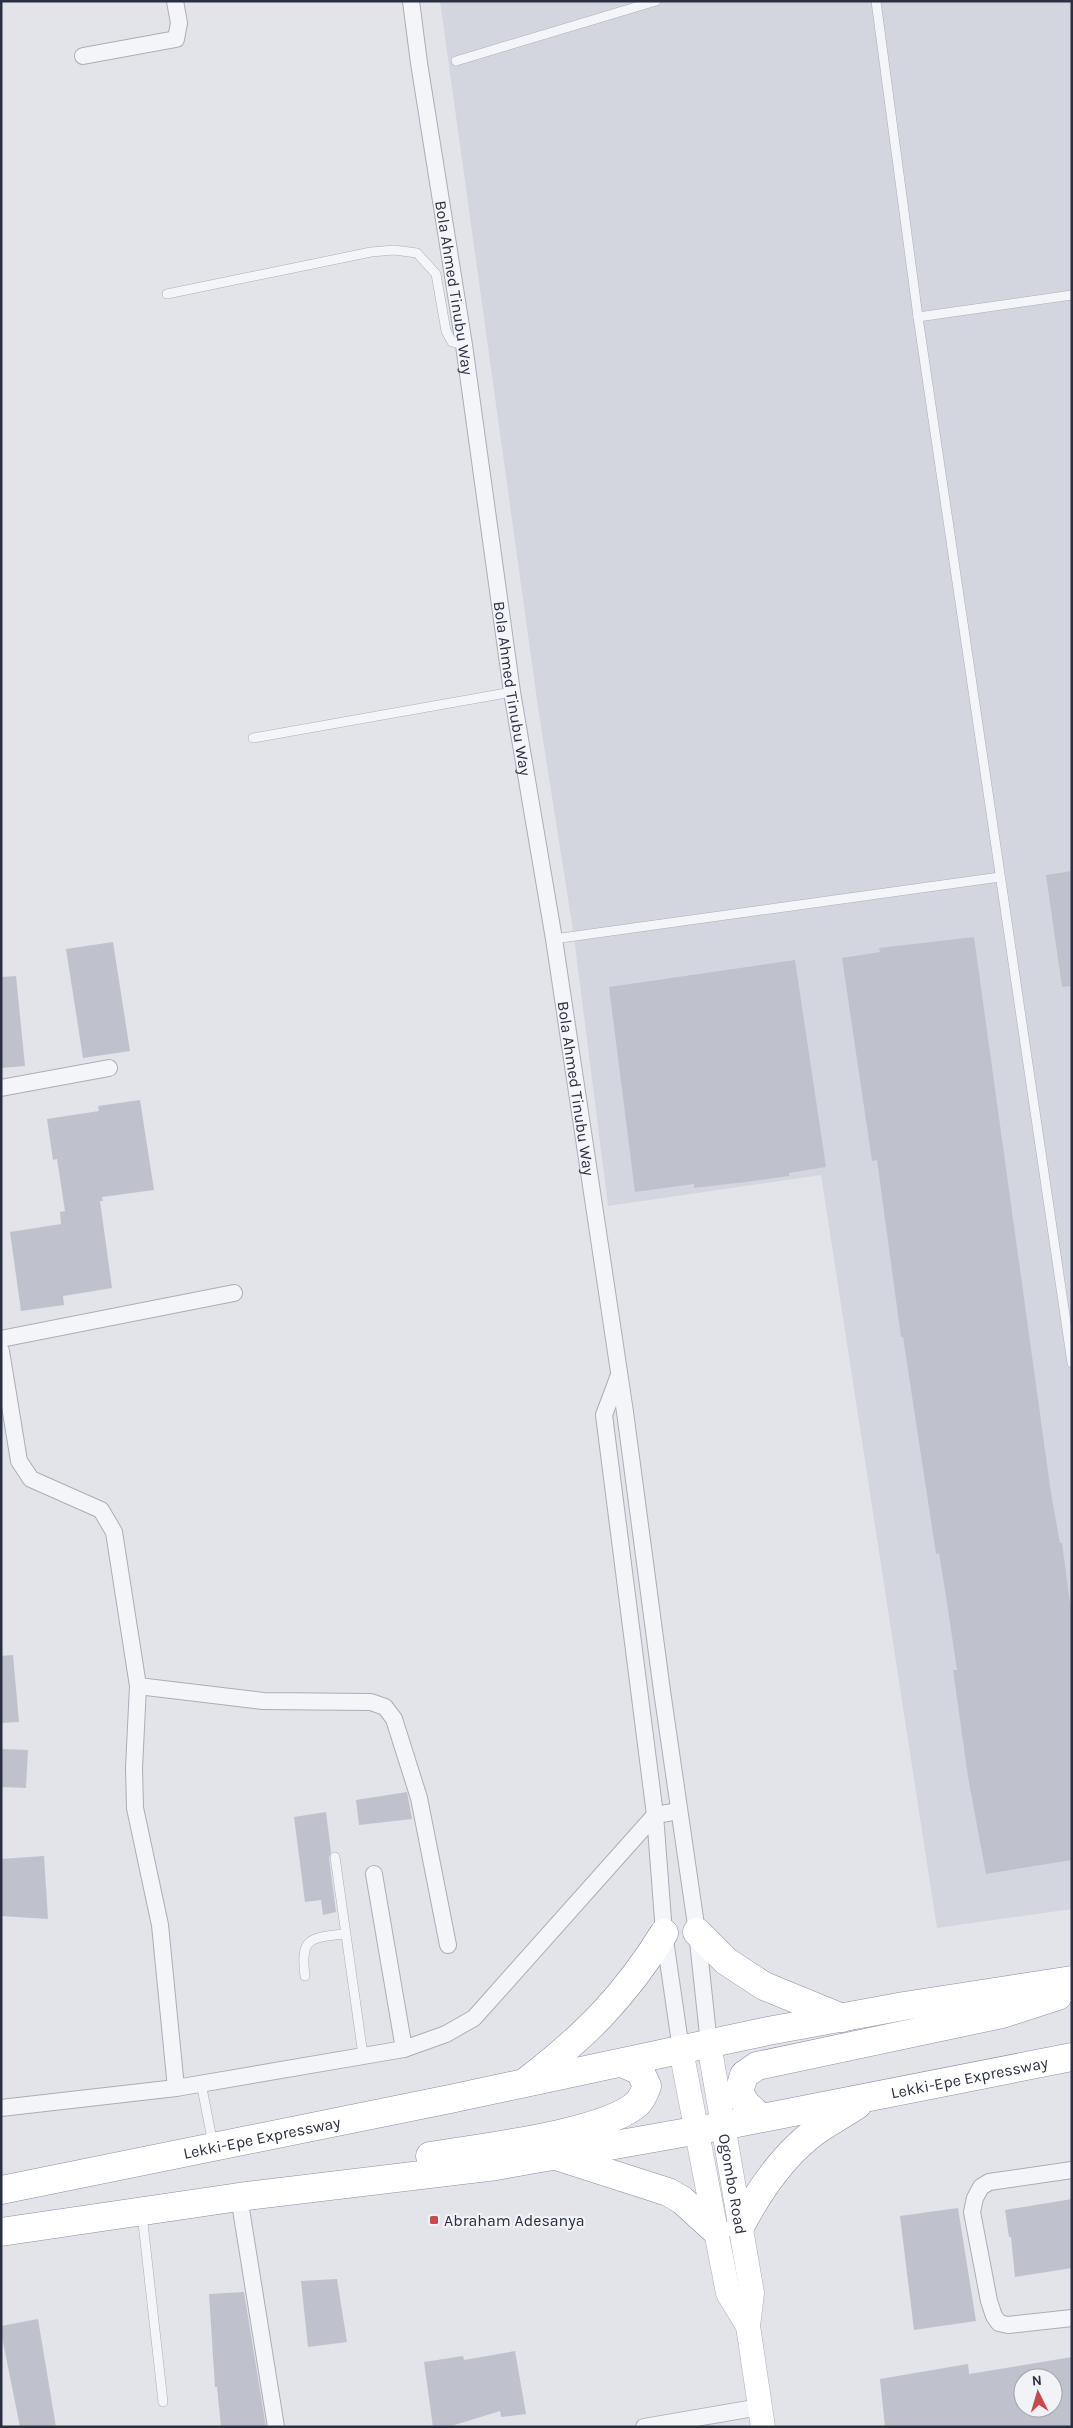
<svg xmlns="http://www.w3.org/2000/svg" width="1073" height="2428" viewBox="0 0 1073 2428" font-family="Karla,sans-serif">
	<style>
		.built { fill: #d4d6df }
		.building { fill: #bfc2cd; fill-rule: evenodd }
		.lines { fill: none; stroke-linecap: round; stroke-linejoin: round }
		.lane-casing { stroke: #abaeb8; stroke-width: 10 }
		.street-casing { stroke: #abaeb8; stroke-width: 18 }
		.secondary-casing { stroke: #abaeb8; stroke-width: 25 }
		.highway-casing { stroke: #898fa1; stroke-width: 29 }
		.lane { stroke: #f4f5f8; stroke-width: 9 }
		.street { stroke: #f4f5f8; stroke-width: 16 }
		.secondary { stroke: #fff; stroke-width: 24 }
		.highway { stroke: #fff; stroke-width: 28 }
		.poi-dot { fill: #cd484a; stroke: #f1f3f7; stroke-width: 2 }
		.labels { text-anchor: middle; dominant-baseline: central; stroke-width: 4.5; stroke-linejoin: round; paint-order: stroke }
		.street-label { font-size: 16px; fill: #2a2f42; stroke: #f1f3f7 }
		.poi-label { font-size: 16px; fill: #2a2f42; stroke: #f1f3f7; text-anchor: start }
	</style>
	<rect width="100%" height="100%" fill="#e2e4ea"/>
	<!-- built -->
	<path class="built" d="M440,1h632v1908l-135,19 -116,-753 -213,31 -34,-269 -35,-223z"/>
	<!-- building -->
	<g class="building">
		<path d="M1072,871v115l-10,1 -16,-112z"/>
		<path d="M974,937l77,556 9,50h2l10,74v243l-86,14 -18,-97 -15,-107h4l-10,-67 -8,-50 -3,1 -33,-217h-2l-24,-177 -5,1 -30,-203 38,-6 -1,-4z"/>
		<path d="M113,942l17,109 -47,7 -17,-109z"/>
		<path d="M795,960l31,207 -37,6v3l-43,6 -52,6v-4l-59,8 -26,-205z"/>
		<path d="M16,976l9,90 -24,2v-91z"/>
		<path d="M140,1100l14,90 -52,7 1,4h-3l12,87 -49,8 1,9 -43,6 -11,-79 51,-8 -1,-12 5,-1 -8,-52 -4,1 -6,-41 52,-8 -1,-5z"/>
		<path d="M13,1655l6,67 -18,1v-67z"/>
		<path d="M1,1749l27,1 -2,38 -25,-1z"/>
		<path d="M407,1792l5,27 -53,6 -3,-25z"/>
		<path d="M326,1812l5,40 -2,6 7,54 -13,3 -2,-15 -16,2 -11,-85z"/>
		<path d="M44,1856l4,63 -47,-3v-57z"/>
		<path d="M1072,2199v69l-57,9 -4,-40h-2l-4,-27z"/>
		<path d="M958,2208l18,113 -62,9 -14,-114z"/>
		<path d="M337,2279l10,63 -39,5 -7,-66z"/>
		<path d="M244,2292l22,135h-45l-4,-40h-2l-6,-93z"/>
		<path d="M38,2319l18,108h-36l-19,-95v-6z"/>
		<path d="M515,2351l11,63 -25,3 -1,-6 -52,16h-15l-9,-65 39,-6 1,4z"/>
		<path d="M1072,2357v70h-187l-5,-48 88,-15 1,10zM1023,2378h30v30h-30z"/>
	</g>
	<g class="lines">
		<defs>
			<g id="lane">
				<path d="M876,1l42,316 154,1046"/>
				<path d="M456,61l200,-60"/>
				<path d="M167,294l204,-42 23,-2 23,3 19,21 10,57 6,11 12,3"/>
				<path d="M918,317l154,-22"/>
				<path d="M253,738l259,-46"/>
				<path d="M554,939l446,-62"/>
				<path d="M335,1857l28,198"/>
				<path d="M305,1976c-5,-39 5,-38 39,-42"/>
				<path d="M201,2083l12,61"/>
				<path d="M142,2214l21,188"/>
			</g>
			<g id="street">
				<path id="s1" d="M411,1l8,62 45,282 48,347 42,247 71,473 37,279 35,241 12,112"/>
				<path d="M83,56l93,-17 3,-16 -4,-22"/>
				<path d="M1,1088l108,-20"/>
				<path d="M1,1339l233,-46"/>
				<path d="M1,1351l18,110 12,18 70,31 13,22 24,154 -4,82 1,40 25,117 16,163"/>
				<path d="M619,1375l-15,40 51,400 9,118 17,117"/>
				<path d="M138,1686l125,15 108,1 14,5 9,12 25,79 29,147"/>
				<path d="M374,1874l30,175 42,-15 28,-16 181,-203 24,-4"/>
				<path d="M1,2108l175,-20 228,-39"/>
				<path d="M1072,2170l-83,12 -8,5 -6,11 -3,14 17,89 5,15 5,7 9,2 64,-7"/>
				<path d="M239,2197l37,230"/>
				<path d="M644,2427l116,-20"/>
			</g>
			<g id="secondary">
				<path id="s2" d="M709,2044l43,249 -4,33 15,101"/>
				<path d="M681,2050l47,243 20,33"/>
			</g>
			<g id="highway">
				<path d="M697,1932l29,29 38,25 78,32"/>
				<path d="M528,2080c58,-45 97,-84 136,-147"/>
				<path d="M760,2117l-14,-13 -7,-12 5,-17 13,-9 245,-52 56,-18"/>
				<path d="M430,2156c47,-8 175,-22 208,-53 4,-5 7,-11 9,-17l-7,-15 -18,-8"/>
				<path d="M559,2157l109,35 14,8 34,31"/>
				<path id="s3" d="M1,2190l449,-91 318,-68 136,-25 168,-26"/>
				<path d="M740,2227c17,-33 38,-65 68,-90 14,-12 33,-21 49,-32"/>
				<path id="s4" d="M1,2232l238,-35 257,-31 226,-40 350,-69"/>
			</g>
		</defs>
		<!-- lane casing -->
		<use href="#lane" class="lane-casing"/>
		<!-- street casing -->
		<use href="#street" class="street-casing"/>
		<!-- secondary casing -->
		<use href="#secondary" class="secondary-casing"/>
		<!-- highway casing -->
		<use href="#highway" class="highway-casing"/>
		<!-- lane -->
		<use href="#lane" class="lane"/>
		<!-- street -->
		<use href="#street" class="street"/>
		<!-- secondary -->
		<use href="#secondary" class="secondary"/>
		<!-- highway -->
		<use href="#highway" class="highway"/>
	</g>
	<!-- markers -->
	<rect class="poi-dot" x="429" y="2215" width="10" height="10" rx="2.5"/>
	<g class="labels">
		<!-- street labels -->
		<g class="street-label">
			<text stroke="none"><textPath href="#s1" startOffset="290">Bola Ahmed Tinubu Way</textPath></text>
			<text stroke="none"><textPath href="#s1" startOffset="695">Bola Ahmed Tinubu Way</textPath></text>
			<text stroke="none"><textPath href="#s1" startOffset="1100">Bola Ahmed Tinubu Way</textPath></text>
			<text stroke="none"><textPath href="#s4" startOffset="981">Lekki-Epe Expressway</textPath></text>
			<text stroke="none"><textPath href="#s3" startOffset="266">Lekki-Epe Expressway</textPath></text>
			<text stroke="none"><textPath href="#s2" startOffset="142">Ogombo Road</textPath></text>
		</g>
		<!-- poi labels -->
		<g class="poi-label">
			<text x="444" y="2220">Abraham Adesanya</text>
		</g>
	</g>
	<!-- border -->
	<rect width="1073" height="2428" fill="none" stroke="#2a2f42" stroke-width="5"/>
	<!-- north arrow -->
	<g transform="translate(1038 2393) rotate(355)"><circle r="24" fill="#f1f3f7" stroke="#a1a5af"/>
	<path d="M0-4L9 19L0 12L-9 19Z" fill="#cd484a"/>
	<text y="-8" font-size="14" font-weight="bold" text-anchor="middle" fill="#2a2f42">N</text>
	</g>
</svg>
